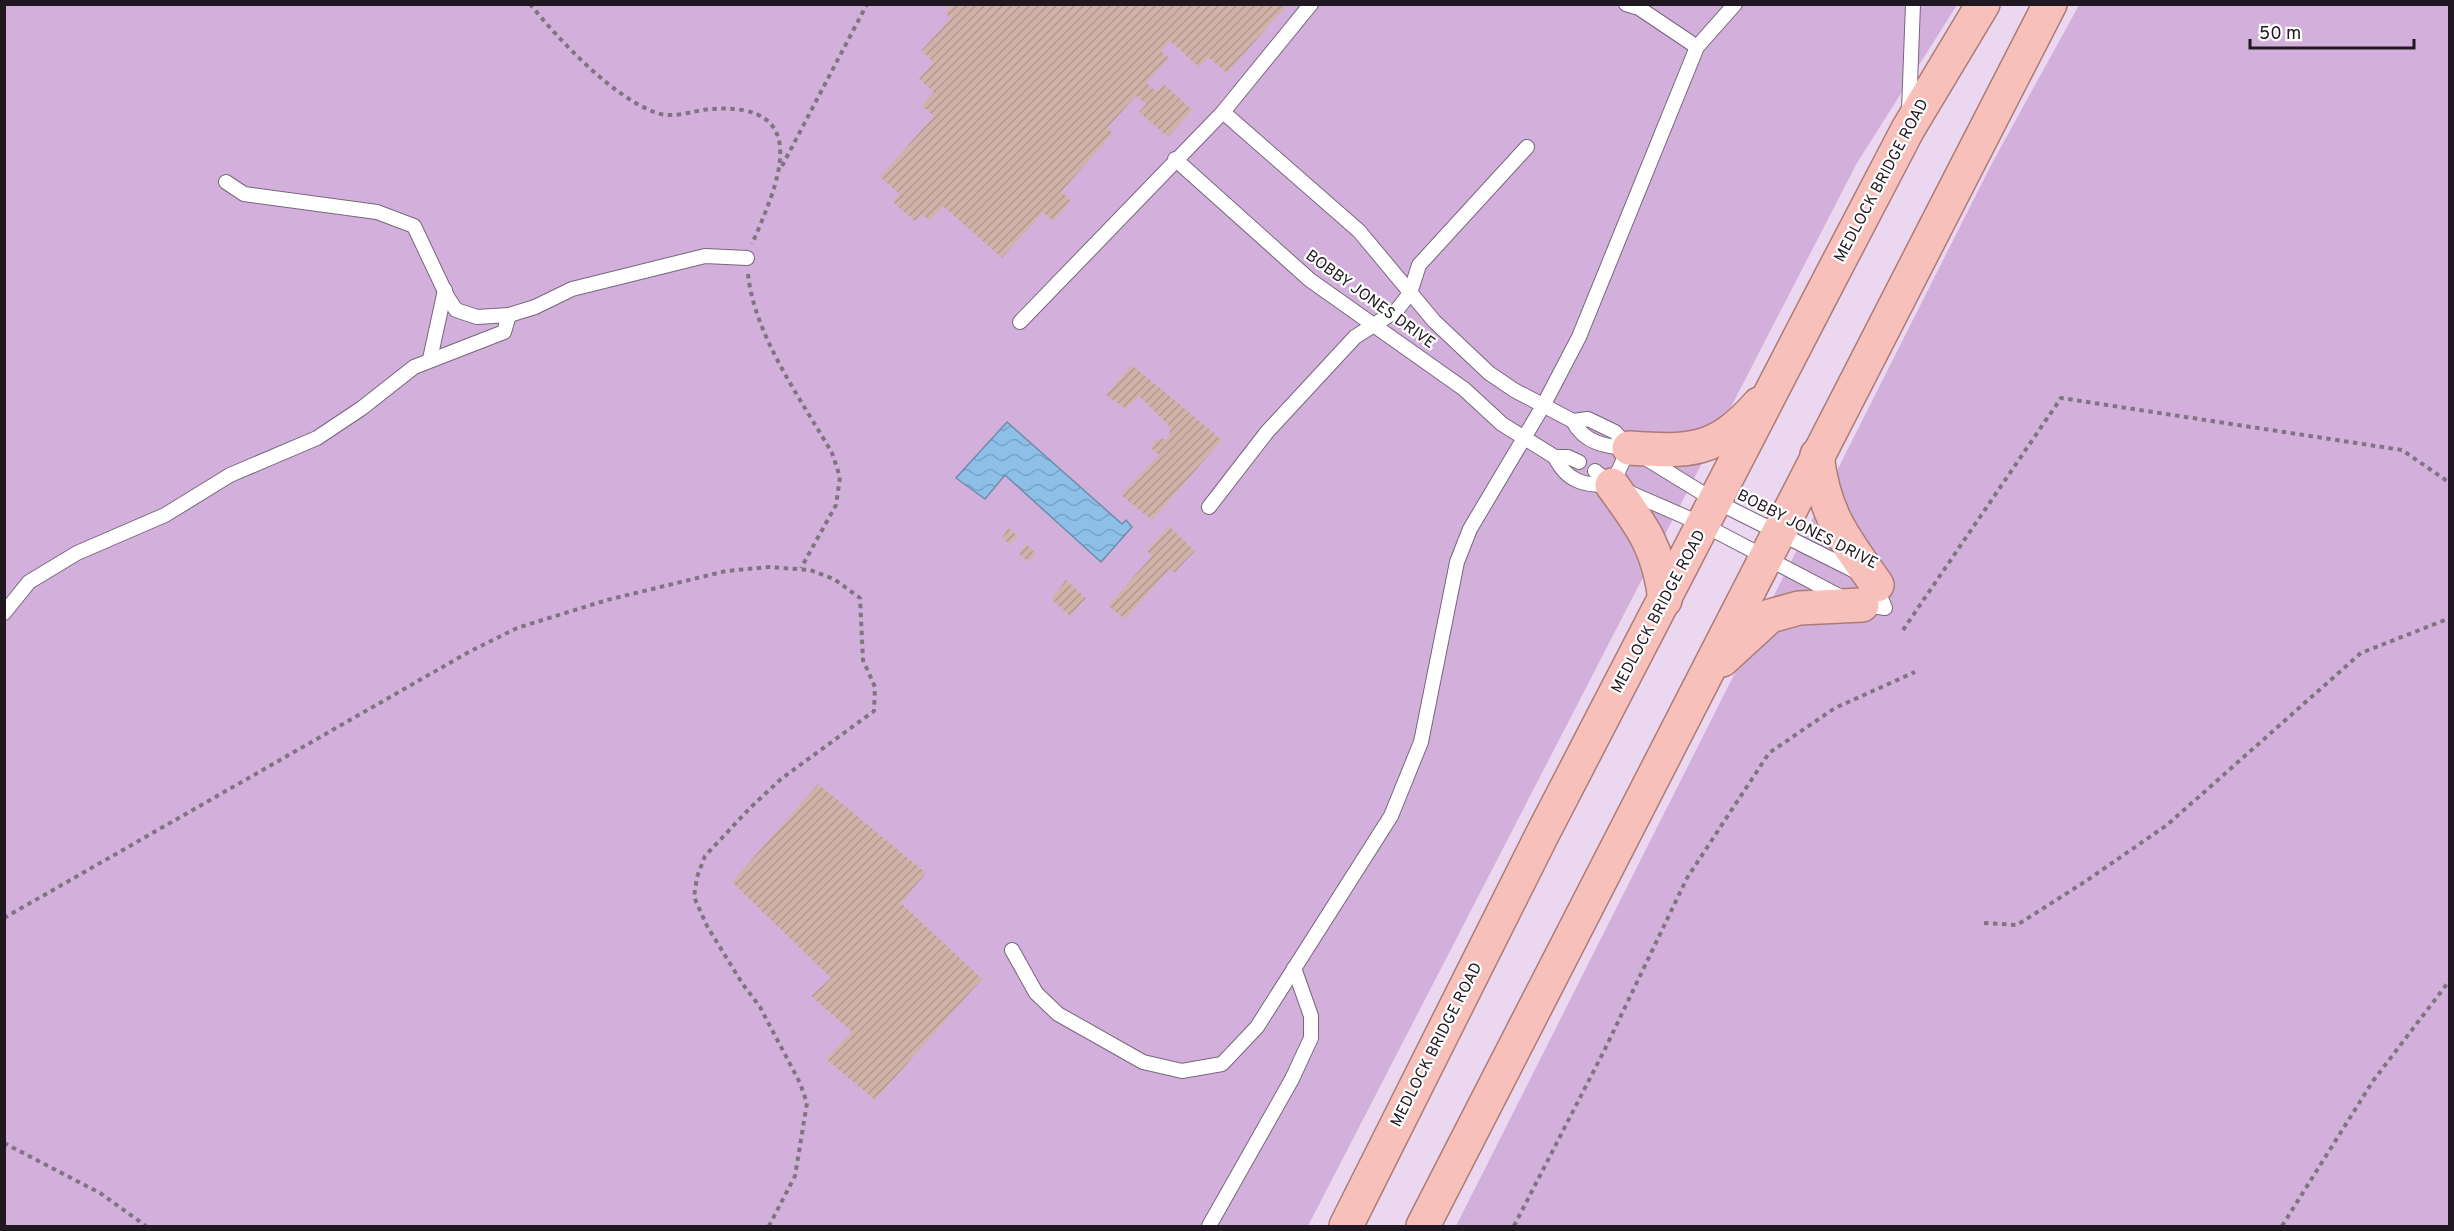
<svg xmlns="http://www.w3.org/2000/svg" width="2454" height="1231" viewBox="0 0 2454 1231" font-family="Overpass,sans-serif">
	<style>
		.green { fill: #d3b0dc }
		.water { fill: url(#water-waves); stroke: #6c8dab; stroke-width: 1.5 }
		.building { fill: url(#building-hatch) }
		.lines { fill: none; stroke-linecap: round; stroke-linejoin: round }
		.service-casing { stroke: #77667c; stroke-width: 16 }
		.trunk-casing { stroke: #ab7b78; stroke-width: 36 }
		.path { stroke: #807483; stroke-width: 4; stroke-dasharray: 4.5 4.5; stroke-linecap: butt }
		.service { stroke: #fff; stroke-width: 14 }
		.trunk { stroke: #f8c0ba; stroke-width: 33 }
		.labels { text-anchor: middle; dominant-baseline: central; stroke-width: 4.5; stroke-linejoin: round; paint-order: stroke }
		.street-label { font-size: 16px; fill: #1f1820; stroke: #fff }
	</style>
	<defs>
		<pattern id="water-waves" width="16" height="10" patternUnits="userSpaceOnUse" patternTransform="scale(1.5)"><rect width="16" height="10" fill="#8dbfe7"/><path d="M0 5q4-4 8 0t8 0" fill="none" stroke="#79a3c6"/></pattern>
		<pattern id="building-hatch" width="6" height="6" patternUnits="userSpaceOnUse" patternTransform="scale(1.5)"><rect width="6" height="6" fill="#d1b2a8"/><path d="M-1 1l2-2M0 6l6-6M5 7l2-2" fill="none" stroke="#b39890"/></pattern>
	</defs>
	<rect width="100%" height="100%" fill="#ebd8f0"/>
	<!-- green -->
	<g class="green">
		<path d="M5,5h1952l-100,158 -549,1063h-1303z"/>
		<path d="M2079,5h370v1221h-993l535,-1061z"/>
	</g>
	<!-- water -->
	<path class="water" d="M1007,422l115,102 4,-4 6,7 -31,35 -96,-87 -20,24 -29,-21z"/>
	<!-- building -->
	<g class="building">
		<path d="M953,4h335l-61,69 -19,-16 -9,10 -29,-26 -9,10 8,7 -23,25 11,9 7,-8 28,26 -24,27 -29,-25 7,-8 -10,-8 -29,32 6,5 -52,59 10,9 -18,20 -10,-9 -41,46 -59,-52 -13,15 -8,-7 -7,7 -22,-19 7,-8 -20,-17 54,-61 -12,-10 12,-14 -15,-13 15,-17 -13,-11 30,-33 -6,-5z"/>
		<path d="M1132,365l90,75 -70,80 -31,-25 38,-40 -8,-7 6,-9h11l3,-11 -32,-32 -13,13 -20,-14z"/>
		<path d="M1169,526l26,25 -20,21 -6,-2 -44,49 -17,-13 44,-50 -5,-5z"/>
		<path d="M1008,528l10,8 -8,8 -8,-6z"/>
		<path d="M1026,544l10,10 -8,8 -9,-8z"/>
		<path d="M1066,580l20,18 -16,18 -19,-17z"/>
		<path d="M818,784l108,89 -25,30 81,76 -107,121 -49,-41 26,-27 -41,-36 20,-18 -99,-96z"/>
	</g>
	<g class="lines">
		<defs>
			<g id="service">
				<path d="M1626,4l13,4 58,39"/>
				<path d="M1909,110l4,-106"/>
				<path d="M1223,112l136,119 75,90 55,52 25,17 59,31 15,-2 27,13 14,16 88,54 142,71"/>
				<path d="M1175,159l135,121 154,109 38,35 53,33h13l11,5"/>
				<path d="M509,315l26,-8 37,-18 133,-33 42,2"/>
				<path d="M1020,322l203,-210 88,-108"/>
				<path d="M430,359l15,-69"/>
				<path d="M1573,421c11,22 33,26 56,27"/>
				<path d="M1555,457c12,25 30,29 57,28"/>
				<path d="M1595,471l17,14 92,40 137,72"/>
				<path d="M1612,485l17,-37"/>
				<path d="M1209,507l58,-75 88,-95 42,-27 13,-17 9,-28 108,-118"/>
				<path d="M1859,604l26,4 -10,-24"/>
				<path d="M4,613l25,-31 48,-29 88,-38 65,-40 87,-37 45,-30 52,-41 90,-35 5,-17 -32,2 -21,-7 -8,-12 -34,-72 -37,-14 -133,-18 -18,-12"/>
				<path d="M1012,950l24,43 22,21 85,48 39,9 40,-7 35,-37 134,-211 30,-74 36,-180 13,-33 73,-123 36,-69 118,-290 38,-43"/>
				<path d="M1209,1226l83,-147 19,-41v-22l-17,-48"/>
			</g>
			<g id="trunk">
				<path d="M1629,448c60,4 87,5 130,-44"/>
				<path d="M1817,455c7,60 27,83 60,130"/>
				<path d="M1612,485c30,41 47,63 53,115"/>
				<path d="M1722,660l48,-44 29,-8 63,-3"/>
				<path d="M1346,1226l197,-393 280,-541 85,-163 75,-125"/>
				<path d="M1423,1226l627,-1222"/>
			</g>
		</defs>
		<!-- service casing -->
		<use href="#service" class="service-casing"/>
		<!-- trunk casing -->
		<use href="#trunk" class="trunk-casing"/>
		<!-- path -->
		<g class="path">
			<path d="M530,4c29,36 83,94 127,109 18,6 37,-3 54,-4 105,-7 66,77 41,135"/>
			<path d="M782,166l85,-162"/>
			<path d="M748,274c6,61 54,127 84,179l8,24 -4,28 -35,63"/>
			<path d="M1903,630l158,-232 341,52 48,33"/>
			<path d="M4,918l463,-265 50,-25 90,-28 119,-29 43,-4 41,3 24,9 26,19 3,62 12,27 -1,24 -93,68 -31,29 -45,48 -8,21 -3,20 13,29 35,57 18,24 40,76 7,20 -12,73 -26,50"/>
			<path d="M1984,923l33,2 69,-44 81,-56 194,-172 89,-35"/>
			<path d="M4,1143l96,50 46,33"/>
			<path d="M1514,1226l90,-175 83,-173 82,-125 66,-45 80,-36"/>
			<path d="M2282,1226l91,-145 77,-101"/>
		</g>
		<!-- service -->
		<use href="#service" class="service"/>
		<!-- trunk -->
		<use href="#trunk" class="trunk"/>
	</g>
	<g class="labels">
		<!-- street labels -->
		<g class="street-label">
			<text transform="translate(1882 181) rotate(-62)">MEDLOCK BRIDGE ROAD</text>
			<text transform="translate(1370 300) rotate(36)">BOBBY JONES DRIVE</text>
			<text transform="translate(1807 530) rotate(27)">BOBBY JONES DRIVE</text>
			<text transform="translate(1659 612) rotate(-62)">MEDLOCK BRIDGE ROAD</text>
			<text transform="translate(1437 1045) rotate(-63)">MEDLOCK BRIDGE ROAD</text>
		</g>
	</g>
	<!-- border -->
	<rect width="2454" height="1231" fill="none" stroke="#1f1820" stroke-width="12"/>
	<!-- scale -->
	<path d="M2250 39v9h164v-9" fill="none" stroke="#1f1820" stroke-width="3"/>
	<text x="2259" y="39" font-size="18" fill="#1f1820" stroke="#ffffff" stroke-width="4.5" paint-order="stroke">50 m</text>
</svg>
